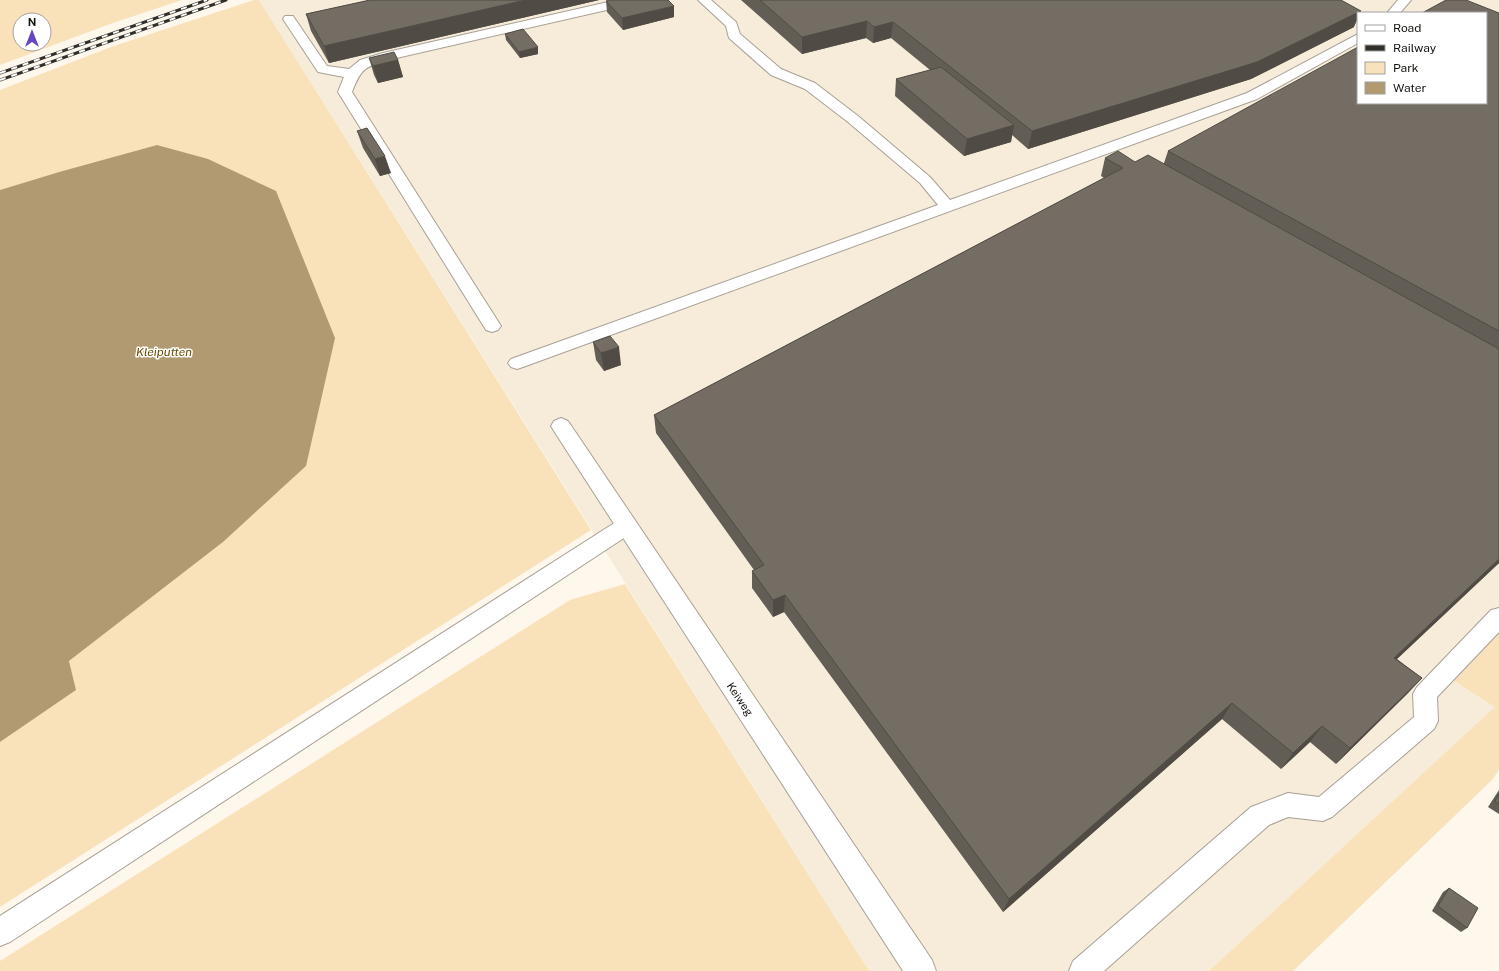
<svg xmlns="http://www.w3.org/2000/svg" width="1499" height="971" viewBox="0 0 1499 971" font-family="'Public Sans',sans-serif">
	<style>
		.built { fill: #f6ecd9; fill-rule: evenodd }
		.green { fill: #f9e1b9; fill-rule: evenodd }
		.water { fill: #b19972 }
		.lines { fill: none; stroke-linecap: round; stroke-linejoin: round }
		.lane-casing { stroke: #a7a096; stroke-width: 2 }
		.street-casing { stroke: #a7a096; stroke-width: 2 }
		.lane { fill: #fff; fill-rule: evenodd }
		.street { fill: #fff; fill-rule: evenodd }
		.rail-casing { stroke: #322f2a; stroke-width: 3 }
		.rail { stroke: #fff; stroke-width: 2; stroke-dasharray: 6; stroke-linecap: butt }
		.wall { fill: #635e55 }
		.shaded-wall { fill: #504c45 }
		.building { fill: #736d63; stroke: #504c45 }
		.labels { text-anchor: middle; dominant-baseline: central; stroke-width: 3; stroke-linejoin: round; paint-order: stroke }
		.street-label { font-size: 11px; fill: #14120e; stroke: #fff }
		.water-label { font-size: 12px; font-style: italic; fill: #6b4b00; stroke: #fff }
	</style>
	<rect width="100%" height="100%" fill="#fef7ec"/>
	<!-- built -->
	<path class="built" d="M259,0h1240v624l-3,83 -287,264h-340zM1358,13h128v90h-128z"/>
	<!-- green -->
	<g class="green">
		<path d="M0,0h182l-72,24 -110,41zM20,20h24v24h-24z"/>
		<path d="M254,0h5l332,530 -591,377v-165l76,-52 -7,-29 154,-119 83,-76 -141,-318 -8,-3 -98,27 -59,18v-100l111,-43z"/>
		<path d="M625,584l244,387h-869v-10l570,-361z"/>
		<path d="M1499,624v146l-7,10 -199,191h-84l286,-264 -48,-31z"/>
	</g>
	<!-- water -->
	<path class="water" d="M157,145l51,14 68,32 59,147 -29,128 -83,76 -154,119 7,29 -76,52v-552l59,-18z"/>
	<g class="lines">
		<defs>
			<g id="lane">
				<path d="M617,0h22l-2,3 -4,1 -241,55c-26,8 -30,7 -40,33l149,234 -3,4 -6,2 -6,-2 -148,-238 6,-15 -26,-5 -35,-53 2,-3h8l34,50 22,3 11,-9 23,-7z"/>
				<path d="M698,0h13l25,22 4,12 41,35 34,14 43,33 72,61 20,23 297,-107 111,-59v9l-101,56 -734,268 -6,2 -6,-2 -3,-4 3,-4 427,-154 -18,-22 -72,-61 -43,-33 -34,-14 -42,-37 -3,-12z"/>
				<path d="M1398,0h13l-11,13h-13z"/>
				<path d="M626,518l7,2 3,6 -3,6 -623,410 -10,4v-30l619,-396z"/>
				<path d="M1499,608v24l-62,65 1,24 -4,8 -102,88 -9,4 -35,-4 -19,8 -165,146h-35l4,-10 178,-154 37,-14 31,4 95,-80 -1,-23 4,-7 74,-77z"/>
			</g>
			<path id="street" d="M561,418l7,3 364,539 4,11h-33l-349,-540 -3,-5 3,-5z"/>
		</defs>
		<!-- lane casing -->
		<use href="#lane" class="lane-casing"/>
		<!-- street casing -->
		<use href="#street" class="street-casing"/>
		<!-- lane -->
		<use href="#lane" class="lane"/>
		<!-- street -->
		<use href="#street" class="street"/>
		<defs>
			<g id="rail">
				<path d="M0,73l207,-73"/>
				<path d="M0,80l226,-80"/>
			</g>
		</defs>
		<!-- rail casing -->
		<use href="#rail" class="rail-casing"/>
		<!-- rail -->
		<use href="#rail" class="rail"/>
	</g>
	<!-- wall -->
	<g class="wall">
		<path d="M370,0h229l-270,63 -18,-32 -5,-17z"/>
		<path d="M741,0h600l13,27 -103,52 -223,70 -16,-14 -1,7 -47,14 -69,-60 1,-17 34,-9 -39,-32 -18,5 -7,-5 -64,16z"/>
		<path d="M606,1l68,16 -51,13 -16,-18z"/>
		<path d="M1499,13v550l-102,96 25,19 -15,16 -71,70 -26,-22 -29,27 -59,-50 -219,193 -219,-300 -11,5 -21,-29v-17l2,-1 -98,-137 -2,-18 450,-237 -3,-2 4,-18 30,4 29,1 4,-12z"/>
		<path d="M505,34l33,20 -18,4 -14,-18z"/>
		<path d="M369,58l29,2 5,17 -25,6 -4,-8z"/>
		<path d="M357,131l34,42 -11,3 -17,-28z"/>
		<path d="M593,342l28,23 -17,6 -8,-11z"/>
		<path d="M1499,790v24l-11,-7z"/>
		<path d="M1449,888l18,40 -6,4 -29,-21 11,-19z"/>
	</g>
	<!-- shaded-wall -->
	<g class="shaded-wall">
		<path d="M526,0h73l-270,63 -5,-17z"/>
		<path d="M674,6v11l-51,13 -1,-12z"/>
		<path d="M1361,11l-1,2h-2v5l-4,9 -103,52 -223,70 4,-18z"/>
		<path d="M867,21l-1,17 -64,16v-17z"/>
		<path d="M893,22l-2,16 -18,5 1,-16z"/>
		<path d="M538,47v7l-18,4 -1,-6z"/>
		<path d="M398,60l5,17 -25,6 -5,-17z"/>
		<path d="M1014,125l-3,17 -47,14 3,-17z"/>
		<path d="M385,156l6,17 -11,3 -5,-17z"/>
		<path d="M619,347l2,18 -17,6 -3,-18z"/>
		<path d="M1499,559v4l-118,111 13,-16z"/>
		<path d="M785,595l-1,17 -11,5v-17z"/>
		<path d="M1422,678l-15,16 -71,70 14,-16z"/>
		<path d="M1232,703l-10,16 -219,193 6,-13z"/>
		<path d="M1322,726l-12,16 -29,27 12,-16z"/>
	</g>
	<!-- building -->
	<g class="building">
		<path d="M370,0h156l-202,46 -18,-32z"/>
		<path d="M610,0h58l6,6 -52,12 -16,-17z"/>
		<path d="M760,0h581l20,11 -104,51 -225,69 -139,-109 -19,5 -7,-6 -65,16z"/>
		<path d="M1446,0h20l33,13v318l-331,-180 190,-104v56h128v-90h-64z"/>
		<path d="M523,29l15,18 -19,5 -14,-18z"/>
		<path d="M394,52l4,8 -25,6 -4,-8z"/>
		<path d="M941,67l73,58 -47,14 -71,-60z"/>
		<path d="M367,128l18,28 -10,3 -18,-28z"/>
		<path d="M1118,151l17,11 13,-7 351,194v210l-105,99 28,20 -72,70 -28,-22 -29,27 -61,-50 -223,196 -224,-304 -12,5 -21,-29 12,-6 -110,-150 469,-247 -18,-10z"/>
		<path d="M610,336l9,11 -18,6 -8,-11z"/>
		<path d="M1499,794v10l-4,-3z"/>
		<path d="M1449,888l29,20 -11,20 -29,-22z"/>
	</g>
	<g class="labels">
		<!-- street labels -->
		<g class="street-label">
			<text transform="translate(740 699) rotate(56)">Keiweg</text>
		</g>
		<!-- water labels -->
		<g class="water-label">
			<text x="164" y="352">Kleiputten</text>
		</g>
	</g>
	<!-- legend -->
	<rect x="1357" y="12" width="130" height="92" fill="#ffffff" stroke="#a1a09f"/>
	<rect x="1365" y="25" width="20" height="6" fill="#ffffff" stroke="#a1a09f"/>
	<text x="1393" y="32" font-size="12" fill="#14120e">Road</text>
	<rect x="1365" y="45" width="20" height="6" fill="#322f2a" stroke="#a1a09f"/>
	<text x="1393" y="52" font-size="12" fill="#14120e">Railway</text>
	<rect x="1365" y="62" width="20" height="12" fill="#f9e1b9" stroke="#a1a09f"/>
	<text x="1393" y="72" font-size="12" fill="#14120e">Park</text>
	<rect x="1365" y="82" width="20" height="12" fill="#b19972" stroke="#a1a09f"/>
	<text x="1393" y="92" font-size="12" fill="#14120e">Water</text>
	<!-- north arrow -->
	<g transform="translate(32 32)"><circle r="19" fill="#ffffff" stroke="#a1a09f"/>
	<path d="M0-3L7 15L0 10L-7 15Z" fill="#6647c0"/>
	<text y="-6" font-size="11" font-weight="bold" text-anchor="middle" fill="#14120e">N</text>
	</g>
</svg>
